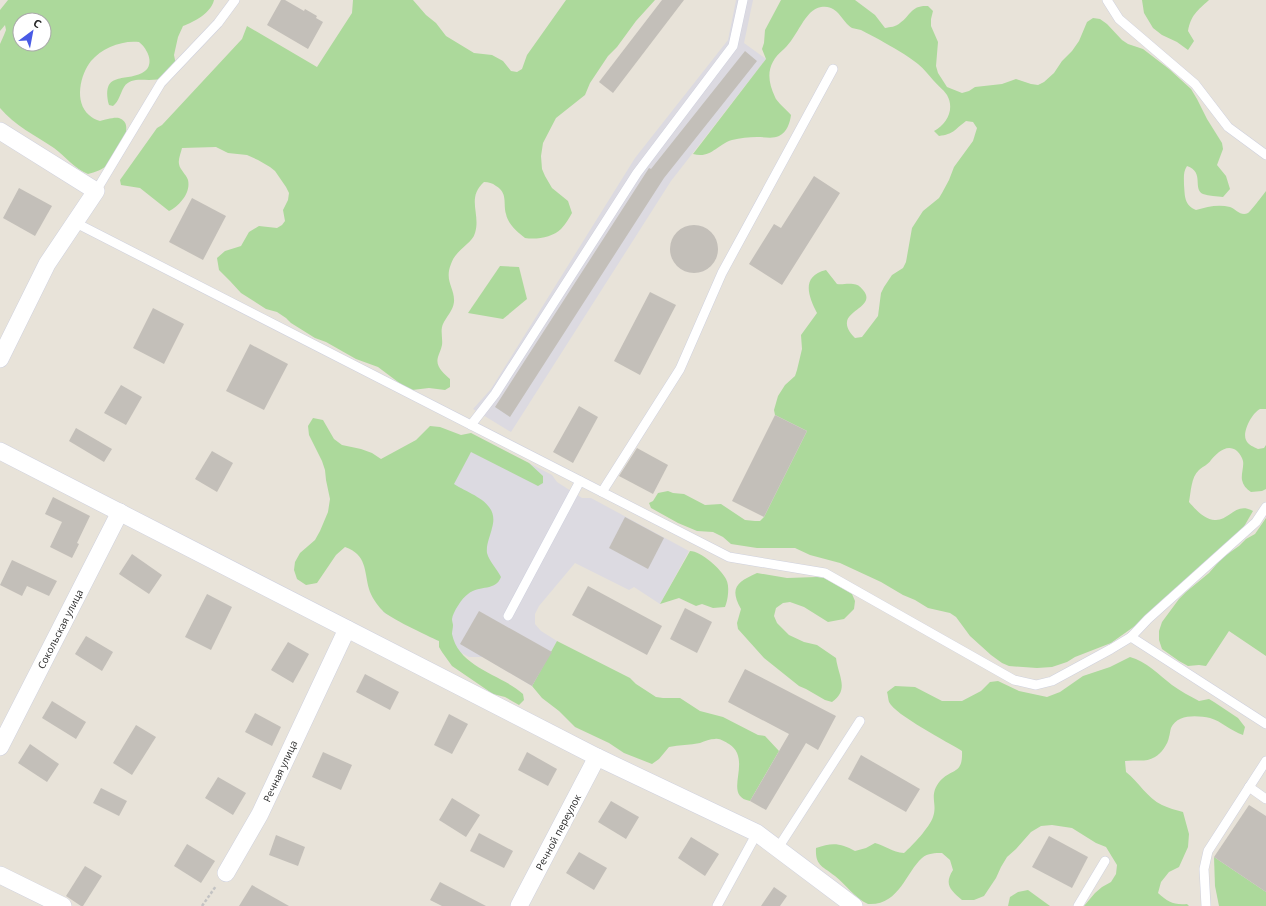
<svg xmlns="http://www.w3.org/2000/svg" width="1266" height="906" viewBox="0 0 1266 906" font-family="'Open Sans',sans-serif">
	<style>
		.industrial { fill: #dcdae1 }
		.green { fill: #acd99b; fill-rule: evenodd }
		.building { fill: #c3bfb9 }
		.lines { fill: none; stroke-linecap: round; stroke-linejoin: round }
		.lane-casing { stroke: #cfd1de; stroke-width: 10 }
		.street-casing { stroke: #cfd1de; stroke-width: 18 }
		.path { stroke: #c3c3c3; stroke-width: 2.5; stroke-dasharray: 3 2; stroke-linecap: butt }
		.lane { stroke: #fff; stroke-width: 9 }
		.street { stroke: #fff; stroke-width: 17 }
		.labels { text-anchor: middle; dominant-baseline: central; stroke-width: 4; stroke-linejoin: round; paint-order: stroke }
		.street-label { font-size: 10px; fill: #272727; stroke: #fff }
	</style>
	<rect width="100%" height="100%" fill="#e8e3d9"/>
	<!-- industrial -->
	<g class="industrial">
		<path d="M736,0h17l-9,43 22,16 -95,122 -160,251 -38,-23 18,-20 144,-231 93,-118z"/>
		<path d="M471,433l81,42 5,7 25,16h9l98,53 -29,53 -26,-17 -5,3 -54,-27 -36,43 -4,8v10l6,7 16,10 -25,45 -49,-29h-14l-86,-45z"/>
	</g>
	<!-- green -->
	<g class="green">
		<path d="M8,0h206c-3,13 -20,22 -31,26l-5,11 -4,18 2,10 -11,13c-5,1 -10,2 -16,2 -9,0 -19,-2 -25,7 -4,7 -5,14 -11,19l-4,-1c-8,-34 15,-23 33,-32 14,-7 6,-24 -3,-31 -17,-2 -37,6 -48,19 -11,14 -17,41 -2,54 3,3 7,5 11,6 5,-1 13,-4 19,-3 19,6 -4,39 -11,46 -5,6 -13,8 -20,10 -13,-5 -23,-18 -34,-26 -18,-12 -40,-23 -54,-40v-64l4,-9 2,-5 -1,-5 -5,6v-21zM20,20h24v24h-24z"/>
		<path d="M353,0h60l13,15 10,8 10,13 28,17 18,2 11,6 8,10 6,1 5,-3 5,-14 39,-55h89l-19,21 -19,26 -9,9 -18,27 -5,12 -29,23 -13,25 -2,13 1,13 3,7 7,12 16,13 4,12c-3,5 -6,11 -11,16 -8,8 -24,11 -36,9 -8,-6 -17,-14 -19,-24 -3,-11 2,-21 -10,-28 -4,-3 -7,-4 -12,-4 -18,16 -3,32 -9,51 -3,11 -19,16 -24,31 -7,17 4,24 3,38 -1,9 -8,15 -11,22 -3,7 0,14 -1,21 -1,5 -3,8 -4,12 -3,10 6,16 12,22v8l-5,3 -16,-2 -17,2 -10,-5 -24,-18 -22,-8 -30,-17 -11,-4 -24,-15 -5,-5 -9,-6 -11,-3 -25,-16 -11,-12 -11,-11 -2,-12 8,-7 16,-5 8,-14 10,-6 18,2 5,-3 3,-4 -2,-11 5,-10 1,-7 -3,-6 -11,-16 -5,-4 -12,-7 -11,-5 -19,-2 -12,-6 -34,1c-1,5 -4,11 -3,16 1,6 7,10 9,16 3,13 -9,26 -19,31l-29,-23 -19,-3 -1,-5 37,-52 5,-3 80,-86 5,-13 70,41 35,-54z"/>
		<path d="M781,0h74l20,15 10,13c5,-1 11,-1 15,-5 11,-8 11,-18 28,-17l5,5 -2,8v7l7,16 -2,24 2,7 9,14 15,6 7,-2 6,-4 27,-3 14,-5 15,5 7,1 6,-3 10,-9 8,-12 10,-10 7,-10 8,-19 6,-4 7,1 7,5 15,16 6,4 15,5 26,20 22,20 6,10 10,20 15,24 1,6 -6,16 9,11 4,13 -7,8c-6,-1 -14,-1 -20,-3 -11,-5 2,-22 -16,-28 -4,6 -3,12 -3,19 1,11 0,20 12,25 11,-3 22,-6 34,-3 6,2 11,10 18,6 2,-1 15,-18 18,-22v218c-2,0 -5,0 -6,0 -8,4 -18,23 -14,31 2,5 8,7 12,9l6,-1 2,-3v44l-4,2 -11,1c-5,-3 -8,-7 -9,-12 -1,-6 2,-13 1,-19 -1,-4 -3,-7 -6,-10 -10,-8 -20,2 -26,9 -3,5 -8,6 -12,10 -8,7 -8,22 -10,32 6,7 16,18 26,18 14,1 21,-19 38,-9l-11,19 -34,31 -47,40 -22,22 -28,20 -36,14 -8,5 -15,5 -15,1 -28,-2 -7,-3 -11,-8 -21,-19 -14,-19 -6,-4 -22,-5 -13,-8 -12,-5 -22,-13 -41,-19 -30,-8 -15,-7h-38l-26,-4 -8,-7 -10,-5 -16,-1 -19,-8 -27,-15 -2,-5 4,-2 5,-8 10,-2 5,2 11,1 21,11 16,-1 24,16 10,1h5l4,-4 43,-86 -32,-16 -1,-5 4,-14 7,-11 10,-9 2,-6 5,-21 -1,-14 16,-22c-9,-17 -16,-37 9,-43l11,14c5,1 10,-1 16,0 4,0 7,2 10,6 13,15 -15,20 -16,32 -1,6 4,12 8,16l7,-1 16,-21 3,-23 3,-6 8,-12 11,-7 3,-6 6,-34 11,-17 16,-13 3,-5 7,-13 5,-13 19,-26 4,-13 -4,-6 -7,-1c-12,9 -12,13 -27,15l-5,-5c13,-7 21,-22 13,-36 -4,-6 -10,-10 -14,-15 -5,-6 -9,-11 -15,-16 -11,-9 -26,-17 -38,-24 -6,-3 -13,-7 -19,-10 -3,-1 -6,-1 -9,-2 -11,-7 -14,-24 -31,-21 -16,2 -24,31 -37,42 -17,14 -18,29 -9,48 1,4 12,13 16,18 -1,8 -4,17 -12,21 -6,3 -15,1 -22,1 -8,0 -17,1 -25,3 -16,5 -21,19 -39,14l73,-95 -4,-10 2,-6 1,-13z"/>
		<path d="M1142,0h67c-12,11 -18,15 -21,31l6,10 -6,9 -11,-8 -15,-7 -9,-7 -9,-15z"/>
		<path d="M500,266l19,1 8,32 -24,20 -35,-6z"/>
		<path d="M313,418l10,2 11,19 8,6 19,4 11,4 9,6 35,-19 14,-14 10,1 21,8 10,-2 58,30 14,13v7l-5,3 -67,-34 -17,32c17,11 46,18 38,44 -2,9 -6,16 -5,25 2,8 10,16 14,24 -6,15 -20,7 -33,17 -6,4 -15,18 -16,25 0,2 1,5 1,6 0,3 -1,6 -1,9 7,34 49,40 71,60l1,6 -5,5 -14,-8 -12,-3 -41,-28 -10,-14 -3,-5v-6c-11,-5 -52,-24 -57,-31 -5,-5 -11,-14 -13,-21 -5,-19 -2,-34 -24,-42l-9,8 -19,28 -11,2 -9,-6 -3,-9 1,-8 5,-9 15,-13 5,-9 8,-19 2,-13 -4,-19 -1,-10 -3,-9 -13,-26 -1,-9z"/>
		<path d="M1266,518v138l-37,-25 -23,35 -7,-1 -11,1 -9,-5 -17,-12 -3,-9v-9l3,-9 17,-23 7,-7 23,-19 13,-15 17,-12 7,-7 9,-5z"/>
		<path d="M690,551c11,0 31,18 36,28 4,7 2,21 -1,28l-12,1 -11,-4 -6,2 -17,-8 -19,6z"/>
		<path d="M757,573l30,5 30,-1 7,1 28,16 3,7 -1,8 -10,10 -16,3 -24,-15 -14,-5 -7,1 -7,5 -2,8 3,7 12,12 15,7 13,3 19,13c2,17 14,32 -4,44l-7,-2 -19,-11 -7,-3 -35,-28 -26,-29 -1,-6 4,-14c-12,-21 -4,-27 16,-36z"/>
		<path d="M557,641l73,37 6,6 20,13 7,1h17l20,13 23,6 35,18 7,1 14,15 -29,50c-29,-5 4,-41 -21,-57 -4,-2 -9,-6 -14,-5 -5,0 -10,2 -15,4 -10,2 -21,2 -31,4l-10,12 -7,5 -28,-11 -15,-10 -34,-16 -16,-16 -17,-13 -10,-12z"/>
		<path d="M1130,657c16,4 29,18 42,28 8,6 18,11 27,16l10,-2 5,3 24,16 7,9 -2,8c-12,-4 -22,-14 -33,-17 -13,-3 -33,-4 -39,10 -1,3 -1,6 -2,9 -1,7 -8,17 -14,20 -10,6 -19,2 -30,4l1,11c13,10 21,26 36,33 6,3 14,5 21,7l6,22 -1,13 -9,20 -10,5 -8,10 -3,11c10,9 15,12 29,11l2,2h-105l11,-13 7,-6 9,-5 5,-8 1,-9 -11,-18 -10,-4 -24,-15 -20,-3 -11,1 -10,6 -15,17 -9,8 -6,10 -5,11 -12,18 -10,4h-12c-12,-10 -18,-16 -9,-30l-3,-10 -8,-7c-7,0 -14,0 -20,5 -16,14 -23,48 -54,46 -12,-5 -23,-20 -33,-28 -12,-10 -20,-10 -19,-28 16,-6 25,-5 39,3l11,-3 9,-5c11,3 17,9 29,10 9,-8 25,-25 29,-36 5,-14 -5,-21 7,-36 12,-13 23,-6 22,-30 -14,-9 -67,-36 -73,-49 -1,-3 -1,-7 -2,-10l8,-6 20,1 27,14h20l19,-10 9,-9 8,-1 21,10 28,6 13,-5 23,-16 27,-9z"/>
		<path d="M1214,857l52,35v14h-47l-4,-20z"/>
		<path d="M1028,890l22,16h-42l2,-9 8,-5z"/>
	</g>
	<!-- building -->
	<g class="building">
		<path d="M281,0h4l19,11 1,-2 12,7 -1,2 7,4 -15,27 -41,-24z"/>
		<path d="M662,0h22l-71,93 -14,-11z"/>
		<path d="M745,51l12,10 -93,117 -154,239 -15,-10 154,-239 2,1z"/>
		<path d="M814,176l26,17 -58,92 -33,-21 25,-40 7,4z"/>
		<path d="M19,188l33,18 -17,30 -32,-18z"/>
		<path d="M192,198l34,18 -23,44 -34,-18z"/>
		<circle cx="694" cy="249" r="24"/>
		<path d="M650,292l26,13 -36,70 -26,-14z"/>
		<path d="M153,308l31,16 -20,40 -31,-16z"/>
		<path d="M250,344l38,20 -24,46 -38,-19z"/>
		<path d="M121,385l21,12 -16,28 -22,-12z"/>
		<path d="M579,406l19,11 -25,46 -20,-11z"/>
		<path d="M775,415l32,16 -43,86 -32,-16z"/>
		<path d="M76,428l36,21 -8,13 -35,-21z"/>
		<path d="M637,448l31,17 -15,29 -34,-18z"/>
		<path d="M212,451l21,12 -16,29 -22,-13z"/>
		<path d="M53,497l37,19 -13,27 2,1 -7,14 -22,-11 12,-25 -17,-8z"/>
		<path d="M625,517l39,21 -16,31 -39,-21z"/>
		<path d="M132,554l30,21 -13,19 -30,-20z"/>
		<path d="M12,560l45,21 -8,15 -22,-10 -5,10 -22,-11z"/>
		<path d="M588,586l74,40 -15,29 -75,-40z"/>
		<path d="M207,594l25,13 -21,43 -26,-13z"/>
		<path d="M685,608l27,14 -15,31 -27,-14z"/>
		<path d="M479,611l73,41 -20,34 -72,-42z"/>
		<path d="M86,636l27,16 -11,19 -27,-17z"/>
		<path d="M288,642l21,12 -16,29 -22,-13z"/>
		<path d="M745,669l91,47 -18,34 -12,-7 -40,67 -16,-9 39,-67 -61,-32z"/>
		<path d="M365,674l34,18 -9,18 -34,-18z"/>
		<path d="M52,701l34,21 -10,17 -34,-21z"/>
		<path d="M255,713l26,14 -9,19 -27,-14z"/>
		<path d="M449,714l19,10 -16,30 -18,-9z"/>
		<path d="M136,725l20,12 -24,38 -19,-12z"/>
		<path d="M30,744l29,20 -12,18 -29,-19z"/>
		<path d="M323,752l29,13 -11,25 -29,-13z"/>
		<path d="M527,752l30,17 -9,17 -30,-16z"/>
		<path d="M861,755l59,34 -14,23 -58,-33z"/>
		<path d="M218,777l28,16 -13,22 -28,-17z"/>
		<path d="M101,788l26,13 -8,15 -26,-13z"/>
		<path d="M452,798l28,17 -14,22 -27,-17z"/>
		<path d="M611,801l28,16 -13,22 -28,-17z"/>
		<path d="M1249,805l17,11v76l-52,-35z"/>
		<path d="M479,833l34,18 -9,17 -34,-17z"/>
		<path d="M276,835l29,12 -7,19 -29,-11z"/>
		<path d="M1049,836l39,21 -16,31 -40,-21z"/>
		<path d="M691,837l28,17 -14,22 -27,-18z"/>
		<path d="M187,844l28,17 -14,22 -27,-17z"/>
		<path d="M579,852l28,16 -13,22 -28,-17z"/>
		<path d="M85,866l17,10 -19,30h-2l-15,-10z"/>
		<path d="M440,882l46,24h-44l-12,-6z"/>
		<path d="M252,885l37,21h-50z"/>
		<path d="M774,887l13,9 -7,10h-19z"/>
	</g>
	<g class="lines">
		<defs>
			<g id="lane">
				<path d="M1107,0l12,19 76,65 33,43 38,28"/>
				<path d="M96,191l65,-108 57,-60 17,-23"/>
				<path d="M76,223l653,334 96,16 189,107 22,5 16,-4 59,-32 20,-12 17,-18 108,-97 10,-15"/>
				<path d="M471,425l24,-31 142,-221 96,-127 10,-46"/>
				<path d="M602,492l78,-123 42,-96 111,-204"/>
				<path d="M508,616l72,-135"/>
				<path d="M1131,637l135,87"/>
				<path d="M1249,787l17,12"/>
				<path d="M778,848l82,-127"/>
				<path d="M717,906l40,-73"/>
				<path d="M1078,906l27,-45"/>
				<path d="M1206,906l-2,-37 4,-18 58,-90"/>
			</g>
			<g id="street">
				<path d="M0,131l96,60 -49,73 -47,95"/>
				<path d="M0,451l597,306 160,76 97,73"/>
				<path d="M0,747l120,-235"/>
				<path d="M226,873l34,-59 87,-185"/>
				<path d="M0,875l63,31"/>
				<path d="M519,906l78,-149"/>
			</g>
		</defs>
		<!-- lane casing -->
		<use href="#lane" class="lane-casing"/>
		<!-- street casing -->
		<use href="#street" class="street-casing"/>
		<!-- path -->
		<path class="path" d="M202,906l14,-20"/>
		<!-- lane -->
		<use href="#lane" class="lane"/>
		<!-- street -->
		<use href="#street" class="street"/>
	</g>
	<g class="labels">
		<!-- street labels -->
		<g class="street-label">
			<text transform="translate(60 629) rotate(-63)">Сокольская улица</text>
			<text transform="translate(280 771) rotate(-65)">Речная улица</text>
			<text transform="translate(558 832) rotate(-62)">Речной переулок</text>
		</g>
	</g>
	<!-- north arrow -->
	<g transform="translate(32 32) rotate(32)"><circle r="19" fill="#ffffff" stroke="#a9a9a9"/>
	<path d="M0-3L7 15L0 10L-7 15Z" fill="#495be5"/>
	<text y="-6" font-size="11" font-weight="bold" text-anchor="middle" fill="#272727">С</text>
	</g>
</svg>
